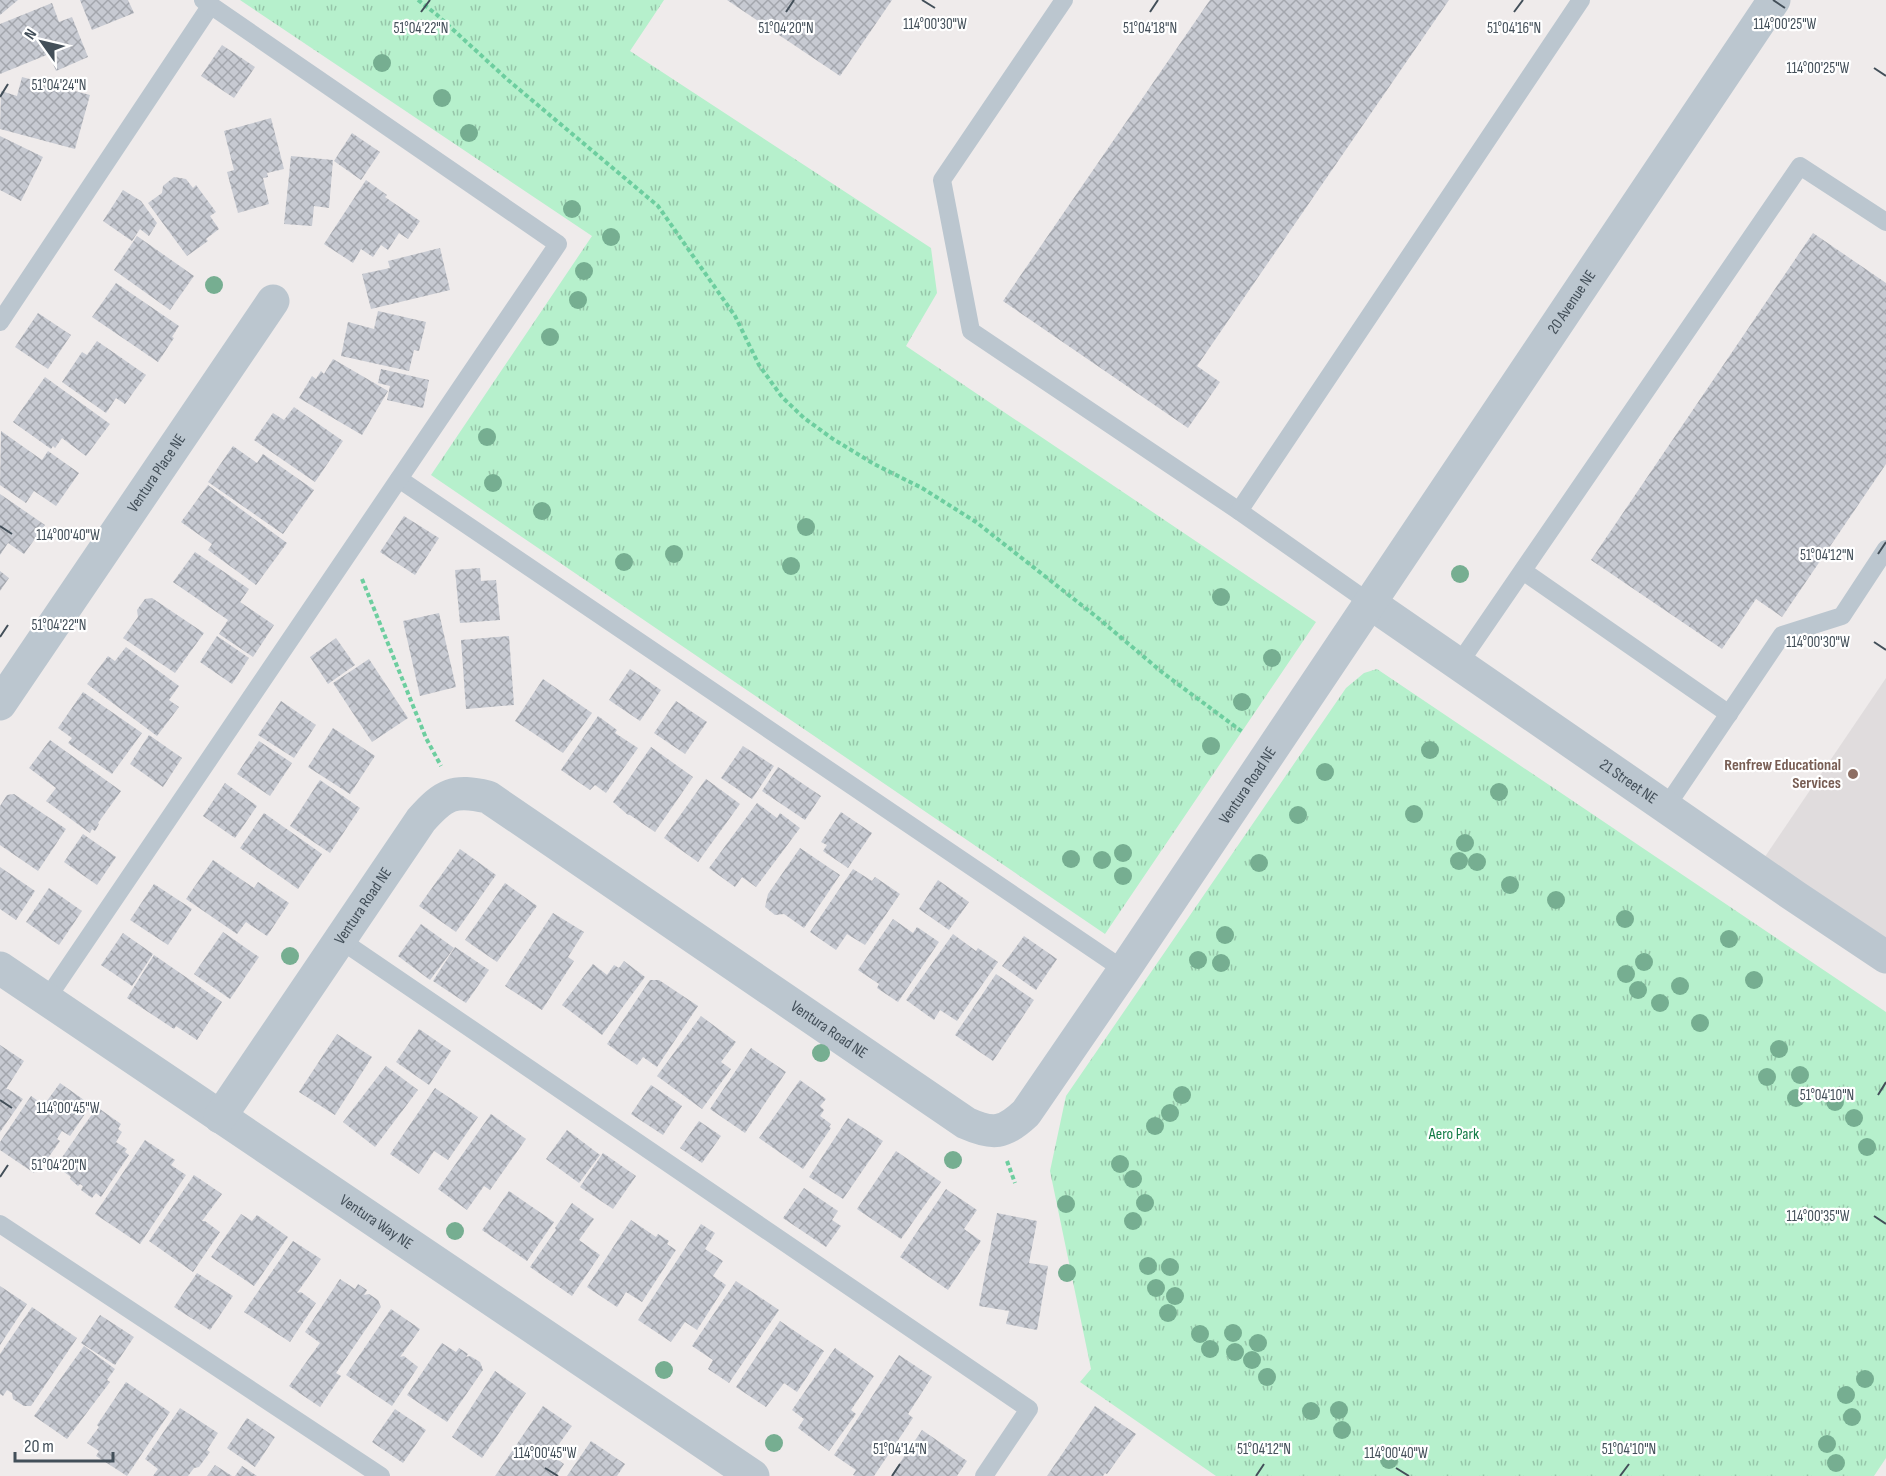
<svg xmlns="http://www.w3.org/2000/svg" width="1886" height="1476" viewBox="0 0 1886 1476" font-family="'Sofia Sans Condensed',sans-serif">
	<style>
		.education { fill: #e0dcdd }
		.park { fill: url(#park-tufts) }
		.building { fill: url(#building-cross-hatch) }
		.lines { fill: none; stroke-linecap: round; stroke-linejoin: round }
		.path { stroke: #6dce9f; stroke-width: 4; stroke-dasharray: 4.5 3; stroke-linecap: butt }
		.lane { stroke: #bbc6cf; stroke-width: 18 }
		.street { stroke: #bbc6cf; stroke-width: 33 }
		.tree { fill: #76ae91 }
		.ticks { fill: none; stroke: #434f59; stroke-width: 2 }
		.education-dot { fill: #8d6e63; stroke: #fff; stroke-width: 2 }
		.labels { text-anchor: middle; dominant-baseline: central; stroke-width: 4.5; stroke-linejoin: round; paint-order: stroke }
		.street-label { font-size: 16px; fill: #434f59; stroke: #fff }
		.education-label { font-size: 16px; font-weight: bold; fill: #785e54; stroke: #fff; text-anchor: end }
		.park-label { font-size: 16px; fill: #137c47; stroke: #fff }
		.ticks-label { font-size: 15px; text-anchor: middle; fill: #434f59; stroke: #fff; stroke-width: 4.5; stroke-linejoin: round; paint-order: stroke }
	</style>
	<defs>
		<pattern id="park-tufts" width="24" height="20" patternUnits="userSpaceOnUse" patternTransform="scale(1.5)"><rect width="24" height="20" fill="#b6f0cc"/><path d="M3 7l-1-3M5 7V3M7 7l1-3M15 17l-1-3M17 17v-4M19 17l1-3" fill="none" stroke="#96c5a9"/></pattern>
		<pattern id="building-cross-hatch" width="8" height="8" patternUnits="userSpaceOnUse" patternTransform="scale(1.5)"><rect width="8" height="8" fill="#c7cad2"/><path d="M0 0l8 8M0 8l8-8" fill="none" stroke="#a3a6ad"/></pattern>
	</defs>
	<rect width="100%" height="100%" fill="#efebeb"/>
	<!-- education -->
	<path class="education" d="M1886,678v279l-130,-87z"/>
	<!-- park -->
	<g class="park">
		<path d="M240,0h424l-34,51 301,197 6,45 -31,53 410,276 -211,312 -674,-459 161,-239z"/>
		<path d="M1377,669l509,343v446l-12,18h-658l-136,-94 11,-13 -41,-198 16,-75 280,-408 18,-15z"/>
	</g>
	<!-- building -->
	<g class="building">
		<path d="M0,0h18l-18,15z"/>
		<path d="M80,0h48l6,13 -42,17z"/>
		<path d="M727,0h165l-52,76z"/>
		<path d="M1210,0h239l-252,366 23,16 -32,46 -185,-127z"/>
		<path d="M52,3l7,19 13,-5 16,40 -32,14 -7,-17 -49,20v-50z"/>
		<path d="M222,45l33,22 -21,31 -33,-22z"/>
		<path d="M22,77l68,18 -15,54 -75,-20 1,-38 16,5z"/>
		<path d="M271,118l13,51 -17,4 1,4 -5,1 6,26 -31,9 -11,-41 7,-2 -10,-39z"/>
		<path d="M352,133l28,19 -19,28 -27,-19z"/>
		<path d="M0,136l43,21 -22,44 -21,-11z"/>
		<path d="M291,156l42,4 -4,48 -15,-2 -2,20 -28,-2z"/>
		<path d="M174,177l12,2 7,9 3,-3 20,27 -6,4 9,13 -13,10 2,2 -21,15 -39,-53 14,-10 1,-7z"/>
		<path d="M366,180l21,15 -2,2 35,24 -12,18 -9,-6 -11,17 -7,-5 -8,12 -12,-8 -8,14 -29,-19z"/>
		<path d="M123,190l18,11 16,22 -8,13 -9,-7 -8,12 -29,-20z"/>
		<path d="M1813,233l73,50v181l-104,153 -26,-18 -34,50 -131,-89z"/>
		<path d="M137,236l57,40 -24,34 -56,-40z"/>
		<path d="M440,248l10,42 -79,19 -9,-35 28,-6 -2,-7z"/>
		<path d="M116,283l63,43 -7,11 2,1 -16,24 -66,-45z"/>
		<path d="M378,311l48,11 -7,29 -5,-1 -5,21 -68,-15 7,-34 26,7z"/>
		<path d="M38,313l33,22 -23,34 -33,-22z"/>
		<path d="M97,341l49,34 -21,29 -9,-6 -10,15 -44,-31 20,-30 5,3z"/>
		<path d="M333,359l55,32 -26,44 -63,-37 13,-22 4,3 5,-8 3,3z"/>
		<path d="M381,369l48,11 -6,28 -36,-8 3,-14 -12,-3z"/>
		<path d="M45,377l65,47 -24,32 -24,-18 -7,10 -2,-2 -2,3 -38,-27z"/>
		<path d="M294,407l49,34 -28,41 -61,-42 19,-27 11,7z"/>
		<path d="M1,431l41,29 6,-9 31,22 -23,33 -22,-15 -8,12 -26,-18z"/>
		<path d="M233,446l24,17 6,-9 51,36 -31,44 -75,-52z"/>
		<path d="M208,485l79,58 -31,42 -48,-35 4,-6 -31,-22z"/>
		<path d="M0,494l45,31 -21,29 -16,-11 -8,12z"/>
		<path d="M404,516l35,22 -24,37 -35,-23z"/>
		<path d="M195,552l54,37 -9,13 34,23 -21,32 -34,-23 9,-14 -55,-38z"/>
		<path d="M480,568l1,13 15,-1 4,40 -40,3 -5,-53z"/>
		<path d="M0,571l9,7 -9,13z"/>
		<path d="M152,598l52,35 -29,40 -52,-35 15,-21 -1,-7 8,-11z"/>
		<path d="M439,613l17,74 -36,9 -17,-75z"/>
		<path d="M217,636l32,22 -17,26 -32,-22z"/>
		<path d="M509,636l5,69 -48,4 -5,-69z"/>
		<path d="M336,638l19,27 -27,19 -18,-27z"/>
		<path d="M126,647l53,39 -10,14 10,7 -22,29 -70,-52 21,-28 7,5z"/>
		<path d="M369,659l39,59 -36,24 -39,-59z"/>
		<path d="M630,669l31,21 -21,31 -31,-21z"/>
		<path d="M543,679l49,34 -29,40 -48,-32z"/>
		<path d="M83,692l59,41 -30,41 -44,-31 4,-5 -14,-10z"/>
		<path d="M281,701l35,24 -22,33 -36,-23z"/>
		<path d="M676,701l31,21 -22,32 -31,-21z"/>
		<path d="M598,716l19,14 -2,3 23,15 -32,45 -11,-8 -5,5 -29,-20z"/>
		<path d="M333,728l42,28 -25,38 -42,-27z"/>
		<path d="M149,735l33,23 -19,29 -33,-23z"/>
		<path d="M50,740l71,51 -23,32 1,1 -4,7 -3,-2 -2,4 -44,-32 10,-13 -27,-20z"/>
		<path d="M259,741l33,22 -22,33 -33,-22z"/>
		<path d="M743,746l31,20 -22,33 -31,-21z"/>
		<path d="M651,747l42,30 -38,55 -25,-17h-2l-15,-13z"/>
		<path d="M778,767l43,29 -16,24 -43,-29z"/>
		<path d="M706,779l34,25 -42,58 -34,-24z"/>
		<path d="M320,780l40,28 -30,45 -40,-27z"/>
		<path d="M225,783l32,23 -22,32 -32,-22z"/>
		<path d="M14,794l52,35 -28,42 -38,-26v-39l7,-11z"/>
		<path d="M757,803l20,15 3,-5 20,15 -44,59 -14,-10 -7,10 -26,-19z"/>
		<path d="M841,812l31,21 -24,35 -25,-17 4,-6 -6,-3z"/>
		<path d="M264,813l58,41 -24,35 -58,-41z"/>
		<path d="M83,834l33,23 -19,28 -33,-23z"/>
		<path d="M800,848l40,27 -36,53 -20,-14 -9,1 -10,-8 3,-13z"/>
		<path d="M460,849l36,26 -40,57 -37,-26z"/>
		<path d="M213,860l41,28 4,-6 31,21 -22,33 -21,-14 -9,12 -51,-35z"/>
		<path d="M0,867l35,24 -19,29 -16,-11z"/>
		<path d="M853,869l19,12 3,-4 25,17 -35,51 -18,-11 -11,16 -26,-18z"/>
		<path d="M938,880l31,22 -20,28 -30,-21z"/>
		<path d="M505,883l32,23 -40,56 -32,-22z"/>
		<path d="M154,884l38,25 -24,36 -38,-25z"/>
		<path d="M49,888l33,23 -23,34 -33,-23z"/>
		<path d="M553,913l31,19 -16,25 6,4 -32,49 -37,-24z"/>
		<path d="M893,919l20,14 4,-6 22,15 -41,60 -21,-14 2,-4 -21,-14z"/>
		<path d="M421,924l33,24 -24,32 -32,-24z"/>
		<path d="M223,932l36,25 -29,42 -36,-25z"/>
		<path d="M123,933l30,21 -21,32 -31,-21z"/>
		<path d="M953,934l23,17 2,-3 20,14 -41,59 -17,-11 -6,10 -28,-20z"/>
		<path d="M1024,936l33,23 -21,31 -34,-24z"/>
		<path d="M455,947l34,23 -23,33 -33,-22z"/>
		<path d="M154,955l68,47 -25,38 -21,-14 -2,3 -47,-31z"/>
		<path d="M624,961l21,16 -43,58 -40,-30 31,-41 14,11 7,-10 5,3z"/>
		<path d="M996,974l38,26 -41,61 -38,-26z"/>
		<path d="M650,980h9l39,26 -41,61 -14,-10 -6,8 -30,-21z"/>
		<path d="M701,1016l35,26 -15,20 10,7 -29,40 -45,-33z"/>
		<path d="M419,1029l32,22 -22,34 -33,-23z"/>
		<path d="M337,1034l35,23 -37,58 -36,-23z"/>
		<path d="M0,1045l24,16 -18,28h2l15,10 -23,33z"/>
		<path d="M751,1048l35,24 -41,61 -35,-24z"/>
		<path d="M386,1066l32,24 -43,57 -32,-25z"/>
		<path d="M800,1080l26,19 -6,7 4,4 -4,6 11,8 -2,3 2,1 -28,41 -44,-31z"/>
		<path d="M60,1083l31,22 -21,31 -8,-5 -5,8 3,2 -12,17 -3,-2 -11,17 -34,-23v-8l31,-46 13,9z"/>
		<path d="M651,1085l31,21 -19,29 -32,-21z"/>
		<path d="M435,1088l43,29 -30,43 -14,-9 -15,23 -29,-20z"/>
		<path d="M97,1107l24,17 -3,5 4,3 -6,10 11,7 -2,3 4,3 -28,42 -5,-4 -4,5 -11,-8 2,-4 -3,-2 -2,2 -8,-7 1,-2 -15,-11z"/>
		<path d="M491,1114l35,25 -36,51 -6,-4 -17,24 -29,-21z"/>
		<path d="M848,1118l35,23 -40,58 -34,-22z"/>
		<path d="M699,1121l22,15 -19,27 -22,-15z"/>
		<path d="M567,1130l33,25 -21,28 -33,-24z"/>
		<path d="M145,1140l30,20 -4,5 15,10 -46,69 -45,-30z"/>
		<path d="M896,1151l45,31 -40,57 -44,-30z"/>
		<path d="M603,1153l33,23 -23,33 -33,-22z"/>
		<path d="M194,1175l28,19 -20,27h3l15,11 -27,40 -44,-31z"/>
		<path d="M804,1188l34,23 -6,9 9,6 -15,21 -43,-29z"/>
		<path d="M946,1189l31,21 -13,19 17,12 -33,49 -48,-33z"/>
		<path d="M509,1191l45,31 -27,39 -45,-31z"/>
		<path d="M572,1203l22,16 -15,21 21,15 -28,41 -42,-29 26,-37 -1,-2z"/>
		<path d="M997,1213l40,8 -8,42 19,3 -11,64 -31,-6 3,-13 -30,-5z"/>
		<path d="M241,1214l11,7 5,-6 31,22 -34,49 -43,-29z"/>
		<path d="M631,1220l25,17 2,-3 11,7 -2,3 9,6 -34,52 -16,-10 -9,15 -30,-20z"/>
		<path d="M701,1224l14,9 -10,16 18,12 -10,15 13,9 -29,45 -12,-8 -14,20 -33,-22z"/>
		<path d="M293,1241l28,18 -24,34 4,-1 15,11 -26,39 -46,-30z"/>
		<path d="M197,1273l36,23 -23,34 -36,-23z"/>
		<path d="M340,1279l15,10 3,-5 9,6 -3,5 5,-1 9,6 3,7 -45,66 5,3 -21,31 -31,-21 31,-43 -15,-11z"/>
		<path d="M736,1281l43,29 -50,73 -21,-14 5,-9 -21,-14z"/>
		<path d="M0,1286l27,18 -27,41z"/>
		<path d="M32,1307l45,31 -46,68h-7l-11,-7 -1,-6 -5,-3 -4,6 -3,-2v-40z"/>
		<path d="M391,1309l29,20 -20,28 4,-1 14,11 -26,39 -46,-31z"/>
		<path d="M100,1315l34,22 -19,28 -34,-22z"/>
		<path d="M780,1321l44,30 -27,41 -13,-9 -18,24 -30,-20z"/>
		<path d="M442,1343l14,9 3,-4 9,6 -2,3 4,-1 10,6 3,8 -36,52 -40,-27z"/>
		<path d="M84,1346l31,23 -8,11 3,2 -43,57 -33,-23z"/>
		<path d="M835,1348l39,28 -23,34 5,4 -27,37 -31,-23 6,-9 -12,-9z"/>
		<path d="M899,1355l33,22 -24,37 5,4 -39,58h-19l-2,-1 3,-5 -22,-15z"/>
		<path d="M495,1371l31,22 -44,65 -30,-21z"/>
		<path d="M126,1382l44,30 -43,64 -31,-20 3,-5 -12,-8 12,-16 -2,-2z"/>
		<path d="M543,1406l29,20 -21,29 13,9 -8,12h-61z"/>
		<path d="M1095,1406l41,28 -29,40 -2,-1 -2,3h-56z"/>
		<path d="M180,1408l38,25 -11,17 3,2 -11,15 -5,1 -6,8h-35l5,-7 -13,-10z"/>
		<path d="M395,1409l31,21 -23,33 -31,-21z"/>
		<path d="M247,1418l28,19 -20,30 -28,-19z"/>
		<path d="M922,1430l45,31 -10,15h-66z"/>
		<path d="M591,1441l34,23 -8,12h-50z"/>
		<path d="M215,1465l17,11h-25z"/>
		<path d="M242,1466l15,10h-22z"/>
	</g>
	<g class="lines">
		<!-- path -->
		<g class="path">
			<path d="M418,0l18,14 72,66 150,126 77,110 24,49 23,32 22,21 29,21 41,25 48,24 54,34 122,96 65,55 81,60"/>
			<path d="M362,579l64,159 15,28"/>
			<path d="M1007,1161l8,22"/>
		</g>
		<!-- lane -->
		<g class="lane">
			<path d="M1064,0l-122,180 29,151 268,180 131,92"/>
			<path d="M0,322l211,-317"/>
			<path d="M399,479l725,491"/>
			<path d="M1239,511l342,-511"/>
			<path d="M1523,571l206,143"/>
			<path d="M1458,665l342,-499 86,56"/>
			<path d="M1666,807l116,-172 60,-19 44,-67"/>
			<path d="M339,939l690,470 -45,67"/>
			<path d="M46,1000l512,-756 -355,-244"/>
			<path d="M0,1224l381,252"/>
		</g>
		<!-- street -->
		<g class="street">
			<path id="s1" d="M1370,603l426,294 90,60"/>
			<path id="s2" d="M0,704l273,-403"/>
			<path id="s3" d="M0,968l753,508"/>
			<path id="s4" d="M220,1117l201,-297c23,-26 33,-31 67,-23l478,326c27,12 38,11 60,-10l98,-143 650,-970"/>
		</g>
	</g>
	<!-- trees -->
	<g class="tree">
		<circle cx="382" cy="63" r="9"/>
		<circle cx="442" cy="98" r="9"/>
		<circle cx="469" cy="133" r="9"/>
		<circle cx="572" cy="209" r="9"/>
		<circle cx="611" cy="237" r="9"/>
		<circle cx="584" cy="271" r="9"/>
		<circle cx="214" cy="285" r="9"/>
		<circle cx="578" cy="300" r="9"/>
		<circle cx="550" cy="337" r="9"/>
		<circle cx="487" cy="437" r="9"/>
		<circle cx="493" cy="483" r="9"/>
		<circle cx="542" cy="511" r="9"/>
		<circle cx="806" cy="527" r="9"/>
		<circle cx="674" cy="554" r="9"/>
		<circle cx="624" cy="562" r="9"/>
		<circle cx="791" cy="566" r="9"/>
		<circle cx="1460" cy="574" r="9"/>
		<circle cx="1221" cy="597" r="9"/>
		<circle cx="1272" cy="658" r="9"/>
		<circle cx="1242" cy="702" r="9"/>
		<circle cx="1211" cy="746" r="9"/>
		<circle cx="1430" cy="750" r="9"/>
		<circle cx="1325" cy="772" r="9"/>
		<circle cx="1499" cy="792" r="9"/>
		<circle cx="1414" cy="814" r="9"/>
		<circle cx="1298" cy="815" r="9"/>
		<circle cx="1465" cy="843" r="9"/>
		<circle cx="1123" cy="853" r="9"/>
		<circle cx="1071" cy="859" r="9"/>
		<circle cx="1102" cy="860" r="9"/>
		<circle cx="1459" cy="861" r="9"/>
		<circle cx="1477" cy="862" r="9"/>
		<circle cx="1259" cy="863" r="9"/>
		<circle cx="1123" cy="876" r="9"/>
		<circle cx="1510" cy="885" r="9"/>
		<circle cx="1556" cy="900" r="9"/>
		<circle cx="1625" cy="919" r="9"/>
		<circle cx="1225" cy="935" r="9"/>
		<circle cx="1729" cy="939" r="9"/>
		<circle cx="290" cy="956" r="9"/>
		<circle cx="1198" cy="960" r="9"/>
		<circle cx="1644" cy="962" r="9"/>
		<circle cx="1221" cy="963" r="9"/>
		<circle cx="1626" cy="974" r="9"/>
		<circle cx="1754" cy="980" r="9"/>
		<circle cx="1680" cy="986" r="9"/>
		<circle cx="1638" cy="990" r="9"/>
		<circle cx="1660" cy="1003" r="9"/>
		<circle cx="1700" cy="1023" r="9"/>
		<circle cx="1779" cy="1049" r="9"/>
		<circle cx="821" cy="1053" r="9"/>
		<circle cx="1800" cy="1075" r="9"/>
		<circle cx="1767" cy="1077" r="9"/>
		<circle cx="1182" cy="1095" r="9"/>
		<circle cx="1796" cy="1098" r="9"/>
		<circle cx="1835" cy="1102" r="9"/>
		<circle cx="1170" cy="1113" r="9"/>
		<circle cx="1854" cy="1118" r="9"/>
		<circle cx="1155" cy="1126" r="9"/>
		<circle cx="1867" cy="1147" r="9"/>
		<circle cx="953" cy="1160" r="9"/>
		<circle cx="1120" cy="1164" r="9"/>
		<circle cx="1133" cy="1179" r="9"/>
		<circle cx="1145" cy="1203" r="9"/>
		<circle cx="1066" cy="1204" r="9"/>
		<circle cx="1133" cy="1221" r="9"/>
		<circle cx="455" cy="1231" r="9"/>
		<circle cx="1148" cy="1266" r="9"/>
		<circle cx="1170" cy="1267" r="9"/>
		<circle cx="1067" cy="1273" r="9"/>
		<circle cx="1156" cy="1288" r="9"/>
		<circle cx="1175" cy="1296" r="9"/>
		<circle cx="1168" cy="1313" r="9"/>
		<circle cx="1233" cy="1333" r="9"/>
		<circle cx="1200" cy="1334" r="9"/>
		<circle cx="1258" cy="1343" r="9"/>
		<circle cx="1210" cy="1349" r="9"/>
		<circle cx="1235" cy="1352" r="9"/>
		<circle cx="1252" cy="1360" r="9"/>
		<circle cx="664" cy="1370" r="9"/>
		<circle cx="1267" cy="1377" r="9"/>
		<circle cx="1865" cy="1379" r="9"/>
		<circle cx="1846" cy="1395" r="9"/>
		<circle cx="1339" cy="1410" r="9"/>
		<circle cx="1311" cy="1411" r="9"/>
		<circle cx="1852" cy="1417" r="9"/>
		<circle cx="1342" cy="1430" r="9"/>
		<circle cx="774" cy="1443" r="9"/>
		<circle cx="1827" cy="1444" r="9"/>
		<circle cx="1389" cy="1460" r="9"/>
		<circle cx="1836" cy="1463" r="9"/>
	</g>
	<!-- ticks -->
	<path class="ticks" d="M922,0l13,8M1773,0l12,8M421,12l9,-12M786,12l8,-12M1150,12l8,-12M1514,12l9,-12M1874,68l12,8M0,97l8,-13M0,526l12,8M1878,554l8,-12M0,637l8,-12M1874,642l12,8M1878,1095l8,-13M0,1100l12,8M0,1177l8,-12M1874,1216l12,8M545,1468l13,8M1396,1468l13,8M892,1476l8,-12M1256,1476l8,-12M1620,1476l9,-12"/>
	<!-- markers -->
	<circle class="education-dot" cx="1853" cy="774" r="6"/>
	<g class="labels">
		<!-- street labels -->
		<g class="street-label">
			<text stroke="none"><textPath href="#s4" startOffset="2058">20 Avenue NE</textPath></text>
			<text stroke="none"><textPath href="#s2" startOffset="279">Ventura Place NE</textPath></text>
			<text stroke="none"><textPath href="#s1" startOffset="314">21 Street NE</textPath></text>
			<text stroke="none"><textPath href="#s4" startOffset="1476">Ventura Road NE</textPath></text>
			<text stroke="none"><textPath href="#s4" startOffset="255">Ventura Road NE</textPath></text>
			<text stroke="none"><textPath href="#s4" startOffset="848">Ventura Road NE</textPath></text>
			<text stroke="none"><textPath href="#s3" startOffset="454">Ventura Way NE</textPath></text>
		</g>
		<!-- education labels -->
		<g class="education-label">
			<text x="1841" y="765">Renfrew Educational<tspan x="1841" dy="18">Services</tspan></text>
		</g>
		<!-- park labels -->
		<g class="park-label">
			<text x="1454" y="1134">Aero Park</text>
		</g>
	</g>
	<g class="ticks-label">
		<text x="935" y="29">114°00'30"W</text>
		<text x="1785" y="29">114°00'25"W</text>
		<text x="421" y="33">51°04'22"N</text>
		<text x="786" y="33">51°04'20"N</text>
		<text x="1150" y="33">51°04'18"N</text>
		<text x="1514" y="33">51°04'16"N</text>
		<text x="1818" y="73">114°00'25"W</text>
		<text x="59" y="90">51°04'24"N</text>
		<text x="68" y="540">114°00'40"W</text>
		<text x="1827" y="560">51°04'12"N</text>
		<text x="59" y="630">51°04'22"N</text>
		<text x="1818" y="647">114°00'30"W</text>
		<text x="1827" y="1100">51°04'10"N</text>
		<text x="68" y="1113">114°00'45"W</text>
		<text x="59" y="1170">51°04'20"N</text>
		<text x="1818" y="1221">114°00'35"W</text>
		<text x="900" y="1454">51°04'14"N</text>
		<text x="1264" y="1454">51°04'12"N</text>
		<text x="1629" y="1454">51°04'10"N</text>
		<text x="545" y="1458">114°00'45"W</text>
		<text x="1396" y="1458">114°00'40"W</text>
	</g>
	<!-- north arrow -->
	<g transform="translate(42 42) rotate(304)" stroke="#ffffff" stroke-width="4.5" paint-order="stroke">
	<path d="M0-4.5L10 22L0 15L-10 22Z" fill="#434f59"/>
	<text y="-9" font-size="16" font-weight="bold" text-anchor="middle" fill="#434f59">N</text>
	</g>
	<!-- scale -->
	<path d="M15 1452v9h98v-9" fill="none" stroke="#434f59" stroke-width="3"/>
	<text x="24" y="1452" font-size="18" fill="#434f59" stroke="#ffffff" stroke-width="4.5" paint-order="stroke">20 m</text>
</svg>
